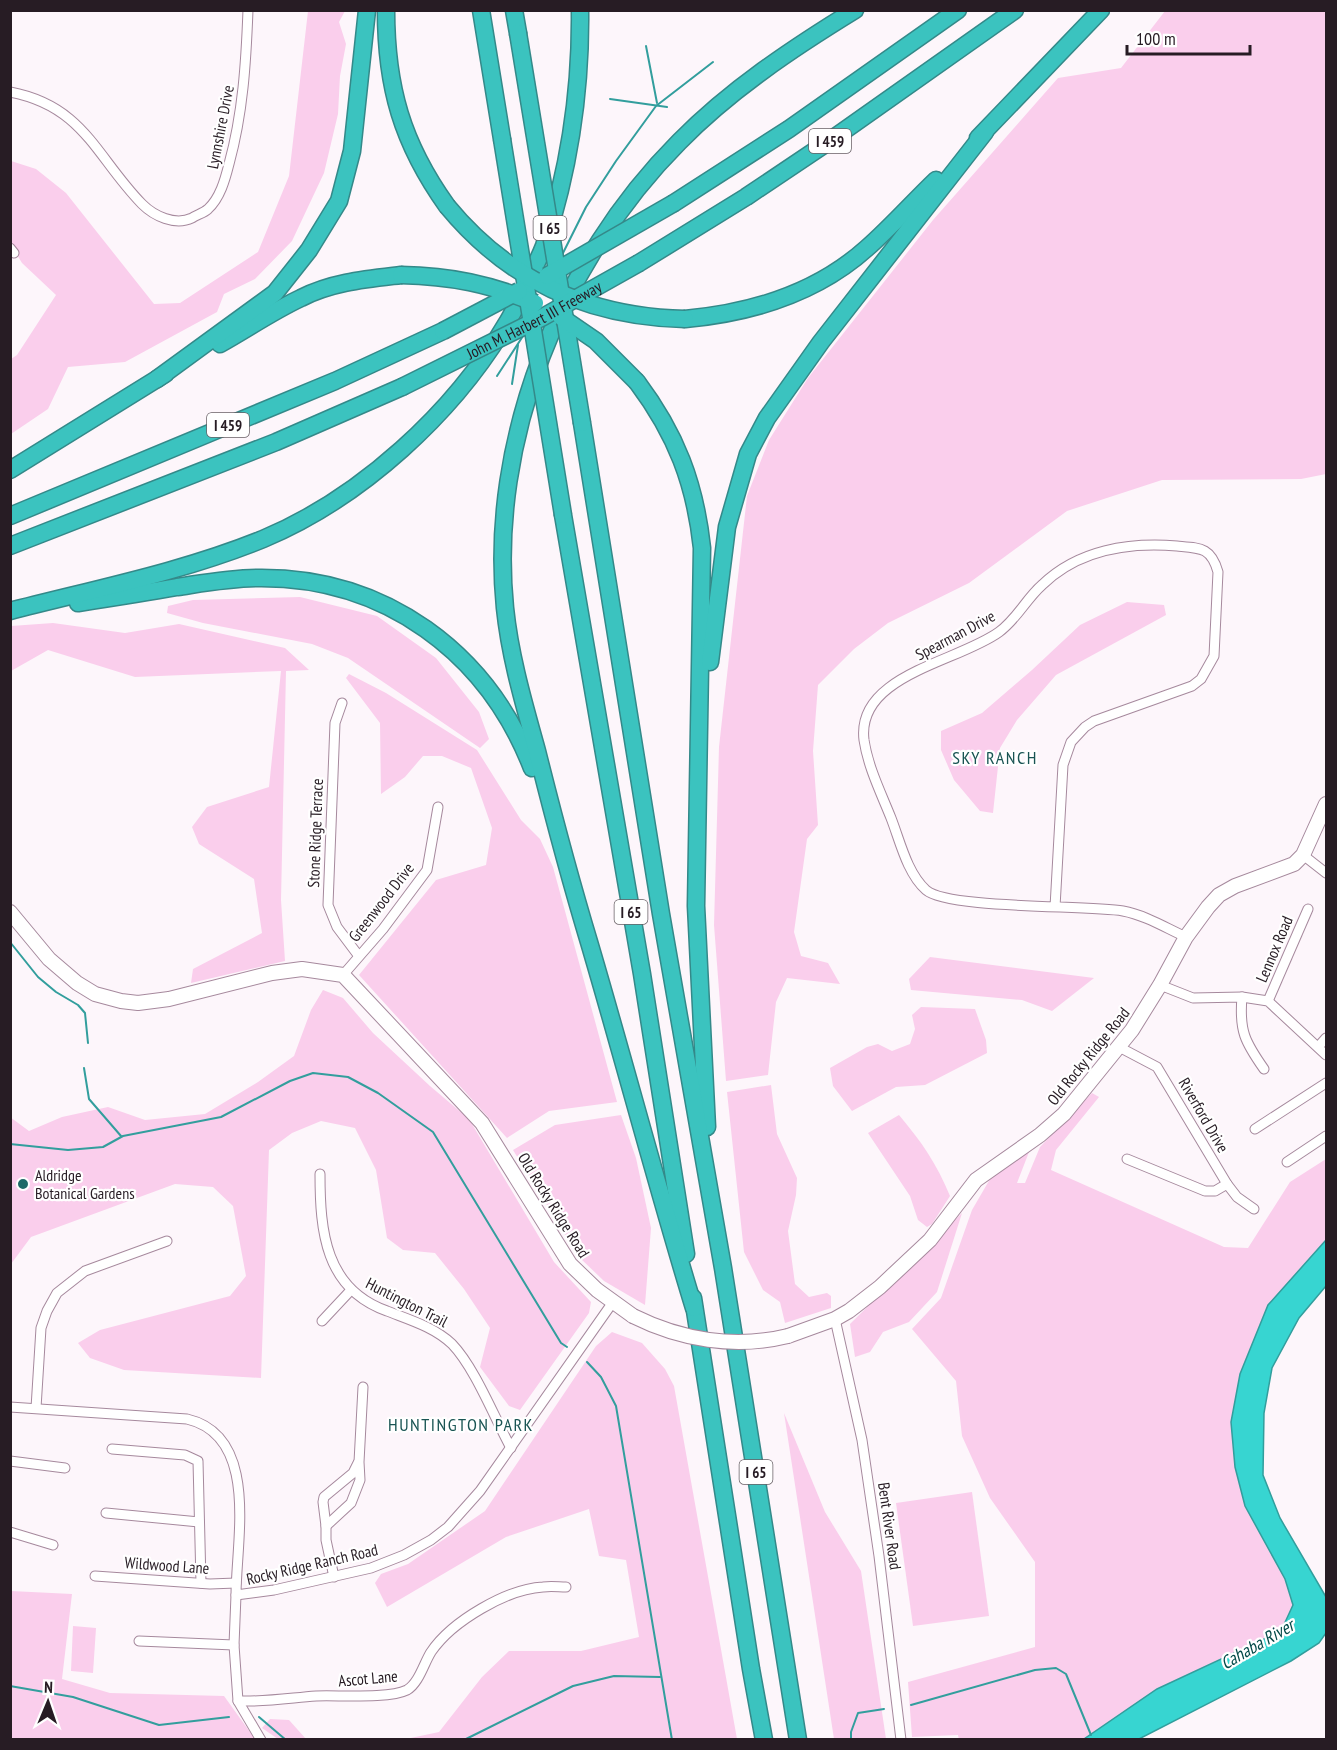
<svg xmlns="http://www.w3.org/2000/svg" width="1337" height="1750" viewBox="0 0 1337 1750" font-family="'PT Sans Narrow',sans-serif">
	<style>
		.green { fill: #faceec }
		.water { fill: #37d5d1; stroke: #329e9d; stroke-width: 1.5 }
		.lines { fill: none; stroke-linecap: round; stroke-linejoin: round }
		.stream { stroke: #329e9d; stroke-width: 2 }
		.street-casing { stroke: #a6899d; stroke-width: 11 }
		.secondary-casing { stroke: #a6899d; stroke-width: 16 }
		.highway-casing { stroke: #348989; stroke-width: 19 }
		.street { stroke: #fff; stroke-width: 9 }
		.secondary { stroke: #fff; stroke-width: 14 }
		.highway { stroke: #3bc3bf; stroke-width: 16 }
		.secondary-bridge-casing { stroke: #a6899d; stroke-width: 16; stroke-linecap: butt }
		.highway-bridge-casing { stroke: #348989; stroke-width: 19; stroke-linecap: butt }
		.secondary-bridge { stroke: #fff; stroke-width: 14 }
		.highway-bridge { stroke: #3bc3bf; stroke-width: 16 }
		.poi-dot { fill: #1e6a68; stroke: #fff; stroke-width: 2 }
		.labels { text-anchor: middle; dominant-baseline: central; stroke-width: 4.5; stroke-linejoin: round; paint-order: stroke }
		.shield { fill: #fff; stroke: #686066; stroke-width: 1.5 }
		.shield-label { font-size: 15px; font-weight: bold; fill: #271c24 }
		.street-label { font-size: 16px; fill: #271c24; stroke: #fff }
		.poi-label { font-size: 16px; fill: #271c24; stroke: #fff; text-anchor: start }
		.neighbourhood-label { font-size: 18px; letter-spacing: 1.5px; fill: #195453; stroke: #fff }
		.water-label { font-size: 18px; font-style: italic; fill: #034948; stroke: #fff }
	</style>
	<rect width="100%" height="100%" fill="#fdf6fb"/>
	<!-- green -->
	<g class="green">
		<path d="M308,11h37l-6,11 7,22 -6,32 -2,38 -14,59 -32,68 -37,38 -31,15 -7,18 -92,50 -57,5 -20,42 -37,25v-75l6,-4 39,-60 -34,-32 -11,-18v-84l25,8 30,24 88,111 26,-1 78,-51 31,-76z"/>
		<path d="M1165,11h161v463l-25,5 -139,1 -95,31 -98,72 -81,40 -34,26 -36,36 -5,66 5,74 -11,14 -13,93 7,24 27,7 12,21 -53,-6 -11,24 -8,73 -42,6 -12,-156 5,-178 28,-251 22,-56 39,-62 125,-158 125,-142 63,-10z"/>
		<path d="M300,597l77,19 59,42 43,54 10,27 -9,9 -132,-90 -36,-14 -109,-21 -36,-10 1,-7 25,-6z"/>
		<path d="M1127,602l37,3 2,10 -110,60 -39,45 -17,28 -7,65 -13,-2 -26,-31 -13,-30v-19l41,-18 50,-43 48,-45z"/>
		<path d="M53,623l72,10 54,-9 106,24 24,22 -23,1 -5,229 4,61 -94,22 2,-14 69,-36 -8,-54 -55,-35 -7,-17 15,-20 62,-20 12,-116 -146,6 -87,-27 -37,21v-45z"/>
		<path d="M349,674l37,19 91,57 44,70 19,19 13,28 64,235 -68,9 -42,27 -148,-163 77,-95 50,-15 6,-37 -21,-60 -29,-12h-19l-18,21 -24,17 -1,-71 -34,-45z"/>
		<path d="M930,957l164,21 -42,33 -30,-11 -111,-10 -2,-11z"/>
		<path d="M323,990l20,8 30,35 57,53 39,33 85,143 37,40 -2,11 -69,97 -11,-4 -29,-39 10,-39 -26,-39 -29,-36 -32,-3 -16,-12 -11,-68 -21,-42 -34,-7 -29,12 -23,17 -8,228 -137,-8 -34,-12 -12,-15 22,-13 130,-34 16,-20 -13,-70 -20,-19 -38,-3 -144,53 -20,27 -1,-147 19,14 33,-14 46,-10 37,13 60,-6 53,-32 36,-26 17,-46z"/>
		<path d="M921,1007l54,2 11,31 1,13 -62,32 -29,2 -44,24 -19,-25 -3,-18 37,-21 11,-3 14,7 18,-7 5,-15 -3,-14z"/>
		<path d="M771,1085l6,49 20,44 -1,17 -8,36 7,53 14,13 18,-4 4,3v12l-46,15 -5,-21 -17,-12 -19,-38 -17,-160z"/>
		<path d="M1092,1093l7,4 -43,53 -5,20 173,77 24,1 42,-66 36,-23v81l-58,65 -23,201 40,73 9,26 -13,26 -124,58 -73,50 -125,1 -1,-5 -46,2 -4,-55 127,-35v-85l-45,-64 -28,-62 -6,-55 -44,-52 29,-31 31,-88 18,-31 39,-27 -12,31h8l15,-36z"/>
		<path d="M621,1115l15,43 15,70 -6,77 -41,-24 -25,-24 -66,-107 42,-25z"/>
		<path d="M899,1115c22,26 38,49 51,81l-18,28 -5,3 -9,-7 -8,-24 -42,-63z"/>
		<path d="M962,1213l-25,79 -28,30 -26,10 -13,20 -15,5 -5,-33z"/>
		<path d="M612,1332l30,11 23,26 9,17 63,353h-331l33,-7 43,-55 27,-26h72l58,-14 -13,-77 -27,-4 -10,-47 -83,28 -119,70 -12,-24 6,-9 27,-10 77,-53 111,-165z"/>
		<path d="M784,1413l41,99 36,59 25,168h-52z"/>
		<path d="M972,1492l17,124 -76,10 -17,-123z"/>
		<path d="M11,1591l61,3 -10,85 48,14 114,3 31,43h-244z"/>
		<path d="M73,1626l23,2 -3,45 -22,-2z"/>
		<path d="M270,1719l19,1 17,19h-28l-16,-11z"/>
	</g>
	<!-- water -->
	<path class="water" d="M1326,1240v46l-27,32 -27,50 -8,45 -1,62 17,43 46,79v36l-7,10 -28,18 -152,78h-55l73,-50 124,-58 12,-26 -8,-26 -40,-73 -10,-39 -4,-45 9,-48 28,-69z"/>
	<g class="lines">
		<!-- stream -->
		<g class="stream">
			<path d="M646,46l11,57"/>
			<path d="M610,99l57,8"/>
			<path d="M562,255l24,-48 30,-46 40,-55 57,-44"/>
			<path d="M497,376l26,-40"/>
			<path d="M512,384l6,-39"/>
			<path d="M10,942l28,35 18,15 22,13 7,8 3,30"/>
			<path d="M84,1068l5,31 32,37"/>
			<path d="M10,1144l58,6 35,-3 20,-11 98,-19 69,-36 23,-8 35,4 30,16 55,39 128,211 6,4"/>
			<path d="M587,1362l14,15 15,29 56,334"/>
			<path d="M10,1686l63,11 86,28 70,-8"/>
			<path d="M911,1705l124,-35 21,-2 10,6 25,61"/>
			<path d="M259,1717l27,23"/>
			<path d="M464,1740l109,-54 41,-10 46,1"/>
			<path d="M851,1740v-8l7,-19 26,-4"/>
		</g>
		<defs>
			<g id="street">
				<path d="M10,92c74,14 86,65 132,112 12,12 33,22 50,14 4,-3 12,-5 16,-9 12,-11 17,-29 21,-45 14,-51 17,-101 19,-154"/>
				<path d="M10,248l4,5"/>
				<path d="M342,703l-7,20 -7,182 9,22 21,28"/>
				<path d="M1303,855l23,18"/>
				<path d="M1055,907l8,-142 8,-23 14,-15 9,-6 98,-35 9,-7 13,-23 4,-84c-7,-25 -18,-24 -41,-26 -48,-4 -99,4 -135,39 -16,14 -25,34 -43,47 -41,30 -143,43 -135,108 4,27 17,53 27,78 9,23 16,55 35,72 21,19 161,15 197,21 22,4 43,17 63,26"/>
				<path d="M343,975l40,-46 44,-59 11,-63"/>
				<path d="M1160,985l33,13 49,-1 26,4 58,54"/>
				<path d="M1242,997c-3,34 3,45 22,72"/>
				<path d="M1268,1001l40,-92"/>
				<path d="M1119,1047l38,20 70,117 10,13 17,12"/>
				<path d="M1318,1047l8,-9"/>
				<path d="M1255,1129l71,-46"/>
				<path d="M1127,1159l78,32h10l12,-7"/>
				<path d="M1287,1162l39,-26"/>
				<path d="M320,1174c0,57 5,115 67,137 23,9 47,16 65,33 23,24 42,73 59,104"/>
				<path d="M835,1319l27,121 17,116 22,184"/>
				<path d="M322,1321l29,-31"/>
				<path d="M10,1407l177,12c73,17 49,122 49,176l38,-5 97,-22 33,-13 27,-15 17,-13 32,-36 133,-189"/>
				<path d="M36,1408l5,-80 6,-17 10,-18 28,-22 82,-30"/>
				<path d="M112,1449l73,6 13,6 3,122"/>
				<path d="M10,1461l55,7"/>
				<path d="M106,1513l93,9"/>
				<path d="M326,1526l25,-23 9,-23 -1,-18 4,-75"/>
				<path d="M10,1532l43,13"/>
				<path d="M95,1576l115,8 26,-1"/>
				<path d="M334,1577l-8,-37v-14l-3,-24 1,-5 29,-24 5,-10"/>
				<path d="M236,1595l-2,50 4,56 23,39"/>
				<path d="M139,1641l95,4"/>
				<path d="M238,1701c27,1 52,-3 78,-5 22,-1 73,3 91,-6 12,-7 17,-27 24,-38 21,-31 76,-63 112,-65 8,-1 16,0 23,0"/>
			</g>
			<g id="secondary">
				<path d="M10,912l39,47 28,24 18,11 26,7 17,2 31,-4 103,-26 30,-4 41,6 139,148 88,141 27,26 36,26"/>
				<path d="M788,1336l47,-17 14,-8 31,-24 50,-47 46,-60 64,-45 24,-21 68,-84 28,-45 26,-48 22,-30 11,-12 16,-9 59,-22 9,-9 23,-51"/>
			</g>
			<g id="highway">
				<path d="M386,10c0,77 16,133 61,196"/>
				<path d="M481,10l21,129"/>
				<path d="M514,10l4,23"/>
				<path d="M978,138l123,-128"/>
				<path d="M674,203l115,-74 169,-119"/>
				<path d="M639,263l107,-66 82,-55 187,-132"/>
				<path d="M685,319c66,-6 132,-26 182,-71 24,-21 46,-46 69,-68"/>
				<path d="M220,344c27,-15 53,-33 81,-46 31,-16 66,-19 100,-23"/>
				<path d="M157,379l118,-86 34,-43 30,-49 13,-50 15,-141"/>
				<path d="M637,382c39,52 58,101 65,166l-6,358 11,221"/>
				<path d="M582,423l79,491 62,354 75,472"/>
				<path d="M10,470l155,-96"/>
				<path d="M563,515l79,459 44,280"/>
				<path d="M10,516l325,-135 108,-50"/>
				<path d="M10,546l266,-104 126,-55"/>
				<path d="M78,603c33,-5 66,-10 99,-16 27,-4 54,-9 82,-9 126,-1 228,74 273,190"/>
				<path d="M10,611c85,-22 172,-39 253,-72 98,-41 191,-126 245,-218 7,-11 12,-25 18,-37 6,-12 13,-25 18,-38 25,-76 37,-155 36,-236"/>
				<path d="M710,662l17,-135 21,-73 19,-36 54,-76 164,-210"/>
				<path d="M693,1298l58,371 13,71"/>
				<path d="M694,1308c-37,-121 -69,-244 -105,-366 -19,-63 -36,-127 -52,-191 -13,-47 -27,-94 -32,-143 -17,-167 56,-348 174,-466 51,-52 114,-94 176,-132"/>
			</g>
		</defs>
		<!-- street casing -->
		<use href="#street" class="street-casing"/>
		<!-- secondary casing -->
		<use href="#secondary" class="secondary-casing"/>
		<!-- highway casing -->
		<use href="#highway" class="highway-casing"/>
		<!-- street -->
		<use href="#street" class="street"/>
		<!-- secondary -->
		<use href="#secondary" class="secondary"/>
		<!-- highway -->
		<use href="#highway" class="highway"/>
		<defs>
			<path id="secondary-bridge" d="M633,1316c48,24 102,33 155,20"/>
			<g id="highway-bridge">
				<path d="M518,33l64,390"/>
				<path d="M502,139l61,376"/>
				<path d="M447,206c61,74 142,111 238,113"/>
				<path d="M401,275c50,1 89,9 134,28"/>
				<path d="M547,276l127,-73"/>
				<path d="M561,317l35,24 41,41"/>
				<path d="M443,331l76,-40"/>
				<path id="s1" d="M402,387l141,-70 96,-54"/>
			</g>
		</defs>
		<!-- secondary-bridge casing -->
		<use href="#secondary-bridge" class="secondary-bridge-casing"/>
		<!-- highway-bridge casing -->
		<use href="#highway-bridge" class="highway-bridge-casing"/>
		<!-- secondary-bridge -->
		<use href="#secondary-bridge" class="secondary-bridge"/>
		<!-- highway-bridge -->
		<use href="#highway-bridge" class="highway-bridge"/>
	</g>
	<!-- markers -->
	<circle class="poi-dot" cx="23" cy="1184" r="6"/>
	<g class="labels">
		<!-- shield labels -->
		<g class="shield">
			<rect x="809" y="129" width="42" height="24" rx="4.5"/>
			<rect x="533.5" y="216" width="33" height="24" rx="4.5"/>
			<rect x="207" y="413" width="42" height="24" rx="4.5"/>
			<rect x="614.5" y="900" width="33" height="24" rx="4.5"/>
			<rect x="739.5" y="1460" width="33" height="24" rx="4.5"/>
		</g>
		<g class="shield-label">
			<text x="830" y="141">I 459</text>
			<text x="550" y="228">I 65</text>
			<text x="228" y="425">I 459</text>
			<text x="631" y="912">I 65</text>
			<text x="756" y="1472">I 65</text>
		</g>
		<!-- street labels -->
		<g class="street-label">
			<text transform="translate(220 127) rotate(-79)">Lynnshire Drive</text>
			<text stroke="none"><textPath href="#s1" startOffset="148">John M. Harbert III Freeway</textPath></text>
			<text transform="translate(955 635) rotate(-28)">Spearman Drive</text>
			<text transform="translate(315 833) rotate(-88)">Stone Ridge Terrace</text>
			<text transform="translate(381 902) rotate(-52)">Greenwood Drive</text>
			<text transform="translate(1274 949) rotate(-67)">Lennox Road</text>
			<text transform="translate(1088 1056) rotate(-51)">Old Rocky Ridge Road</text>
			<text transform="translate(1204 1115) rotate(60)">Riverford Drive</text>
			<text transform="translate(554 1205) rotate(58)">Old Rocky Ridge Road</text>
			<text transform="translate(407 1302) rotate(27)">Huntington Trail</text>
			<text transform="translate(890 1526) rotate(82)">Bent River Road</text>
			<text transform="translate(312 1564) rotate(-13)">Rocky Ridge Ranch Road</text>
			<text transform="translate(167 1565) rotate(4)">Wildwood Lane</text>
			<text transform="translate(368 1678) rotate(-5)">Ascot Lane</text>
		</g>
		<!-- poi labels -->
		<g class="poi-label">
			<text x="35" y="1175">Aldridge<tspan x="35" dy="18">Botanical Gardens</tspan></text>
		</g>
		<!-- neighbourhood labels -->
		<g class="neighbourhood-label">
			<text x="995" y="757">SKY RANCH</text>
			<text x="461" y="1424">HUNTINGTON PARK</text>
		</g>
		<!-- water labels -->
		<g class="water-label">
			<text transform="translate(1257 1644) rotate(-30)">Cahaba River</text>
		</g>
	</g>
	<!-- border -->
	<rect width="1337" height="1750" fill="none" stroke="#271c24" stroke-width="24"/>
	<!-- north arrow -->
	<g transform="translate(48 1702) rotate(2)" stroke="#ffffff" stroke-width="4.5" paint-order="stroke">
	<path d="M0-4.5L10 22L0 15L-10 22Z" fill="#271c24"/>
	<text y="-9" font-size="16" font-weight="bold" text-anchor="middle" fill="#271c24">N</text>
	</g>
	<!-- scale -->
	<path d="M1127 45v9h123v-9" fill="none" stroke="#271c24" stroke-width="3"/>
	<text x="1136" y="45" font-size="18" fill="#271c24" stroke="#ffffff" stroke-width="4.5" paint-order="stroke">100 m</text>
</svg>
